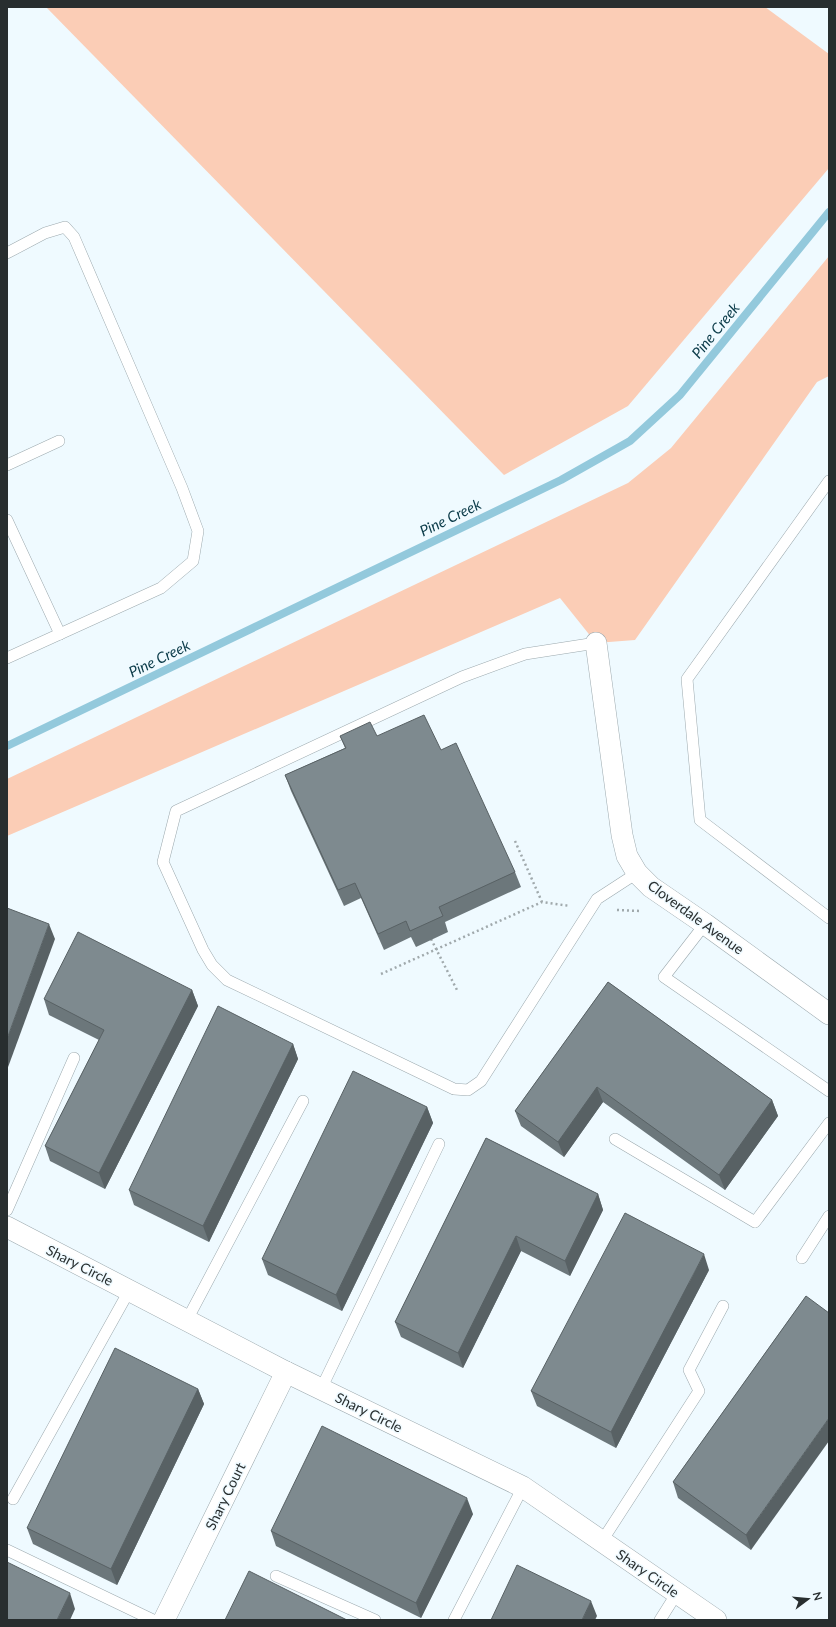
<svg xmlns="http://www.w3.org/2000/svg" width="836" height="1627" viewBox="0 0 836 1627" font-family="Lato,sans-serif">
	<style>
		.green { fill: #fbcdb6 }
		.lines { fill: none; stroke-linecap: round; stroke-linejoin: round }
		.stream { stroke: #93c9dc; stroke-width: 8 }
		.service-casing { stroke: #9ca9ae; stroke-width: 12 }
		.minor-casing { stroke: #9ca9ae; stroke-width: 22 }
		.path { stroke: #a0a9ac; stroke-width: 2.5; stroke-dasharray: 2 3; stroke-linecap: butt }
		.service { stroke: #fff; stroke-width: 11 }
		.minor { stroke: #fff; stroke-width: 21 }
		.wall { fill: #6c777b }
		.shaded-wall { fill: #586164 }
		.building { fill: #7e8a8f; stroke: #586164 }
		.labels { text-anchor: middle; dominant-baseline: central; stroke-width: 3; stroke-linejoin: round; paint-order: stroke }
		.street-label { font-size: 14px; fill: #282e2f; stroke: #effaff }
		.water-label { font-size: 15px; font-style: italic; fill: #0b3b49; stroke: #effaff }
	</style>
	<rect width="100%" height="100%" fill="#effaff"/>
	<!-- green -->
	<g class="green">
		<path d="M46,7h719l64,47v114l-201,238 -124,69z"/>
		<path d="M829,256v120l-12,6 -182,258 -39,3 -36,-45 -553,238v-57l621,-296 43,-35z"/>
	</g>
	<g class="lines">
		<!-- stream -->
		<path class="stream" d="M7,746l554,-266 69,-39 50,-46 149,-183"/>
		<defs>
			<g id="service">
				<path d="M7,253l38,-20 20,-6 9,10 108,251 16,43 -5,30 -32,27 -154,70"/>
				<path d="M7,465l52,-24"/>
				<path d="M829,481l-142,198 13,141 129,98"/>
				<path d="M7,520l53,114"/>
				<path d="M596,643l-71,11 -63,23 -286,134 -13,51 40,88 9,15 15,15 227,109 14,1 13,-9 116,-182 40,-26"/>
				<path d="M705,924l-41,53 165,114"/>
				<path d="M615,1139l140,83 74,-99"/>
				<path d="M7,1210l67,-152"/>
				<path d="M802,1258l27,-42"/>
				<path d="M187,1320l116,-219"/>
				<path d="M321,1389l118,-245"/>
				<path d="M13,1499l116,-208"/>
				<path d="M602,1541l97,-150 -10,-21 34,-64"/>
				<path d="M7,1550l146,70"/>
				<path d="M276,1576l99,44"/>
				<path d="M454,1620l69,-133"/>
				<path d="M660,1620l17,-27"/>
			</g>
			<g id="minor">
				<path d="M596,643l26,192 5,21 10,17 14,14 54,37 124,90"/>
				<path d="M7,1227l279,145 237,115 193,133"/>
				<path d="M164,1620l122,-248"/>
			</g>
		</defs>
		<!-- service casing -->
		<use href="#service" class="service-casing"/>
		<!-- minor casing -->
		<use href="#minor" class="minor-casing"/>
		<!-- path -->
		<g class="path">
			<path d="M515,841l27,61"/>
			<path d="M617,910l23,1"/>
			<path d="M431,939l26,51"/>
			<path d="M381,974l161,-72 28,4"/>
		</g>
		<!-- service -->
		<use href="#service" class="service"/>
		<!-- minor -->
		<use href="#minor" class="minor"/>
	</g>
	<!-- wall -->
	<g class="wall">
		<path d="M340,736h37l64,14 74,122 6,15 -76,35 3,10 -32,15 -5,-10 -27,13 -23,-52 -17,8 -53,-115 -6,-16 60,-27z"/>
		<path d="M608,982l164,118 6,16 -53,74 -122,-88 -39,55 -43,-31 -6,-15z"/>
		<path d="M192,990l6,16 -93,183 -55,-28 -5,-15 54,-106 -50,-25 -5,-16z"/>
		<path d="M293,1044l5,15 -89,183 -75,-37 -5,-15z"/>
		<path d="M427,1107l6,16 -91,188 -74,-36 -6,-16z"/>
		<path d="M486,1138l112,56 5,16 -33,66 -49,-25 -58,117 -62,-31 -6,-15z"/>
		<path d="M709,1270l-93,178 -79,-42 -6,-15z"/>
		<path d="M806,1296l-55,254 -73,-52 -5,-16z"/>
		<path d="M198,1389l6,15 -87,181 -84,-41 -6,-16z"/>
		<path d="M473,1514l-52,104 -145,-72 -5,-15z"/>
	</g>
	<!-- shaded-wall -->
	<g class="shaded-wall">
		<path d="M49,924l6,15 -48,131v-31z"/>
		<path d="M192,990l6,16 -93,183 -6,-16z"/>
		<path d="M293,1044l5,15 -89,183 -6,-16z"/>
		<path d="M597,1087l6,15 -39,55 -6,-15z"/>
		<path d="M772,1100l6,16 -53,74 -6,-15z"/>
		<path d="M427,1107l6,16 -91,188 -6,-16z"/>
		<path d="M598,1194l5,16 -33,66 -5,-15z"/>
		<path d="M516,1236l5,15 -58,117 -5,-15z"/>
		<path d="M704,1254l5,16 -93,178 -5,-16z"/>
		<path d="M198,1389l6,15 -87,181 -6,-16z"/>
		<path d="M829,1418v23l-78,109 -5,-15z"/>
		<path d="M467,1498l6,16 -52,104 -5,-15z"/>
		<path d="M70,1593l5,16 -5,11h-13z"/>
		<path d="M591,1601l6,15 -2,4h-13z"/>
	</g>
	<!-- building -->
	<g class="building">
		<path d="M424,715l17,35 15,-7 59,129 -76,35 4,9 -33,15 -4,-10 -28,13 -23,-51 -17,7 -53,-115 61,-27 -6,-12 30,-14 7,14z"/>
		<path d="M7,908l42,16 -42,115z"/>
		<path d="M78,932l114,58 -93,183 -54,-27 59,-116 -60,-31z"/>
		<path d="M608,982l164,118 -53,75 -122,-88 -39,55 -43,-31z"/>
		<path d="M218,1006l75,38 -90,182 -74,-36z"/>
		<path d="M353,1071l74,36 -91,188 -74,-36z"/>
		<path d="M486,1138l112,56 -33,67 -49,-25 -58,117 -63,-31z"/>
		<path d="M625,1213l79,41 -93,178 -80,-41z"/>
		<path d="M806,1296l23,17v105l-83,117 -73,-53z"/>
		<path d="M115,1348l83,41 -87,180 -84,-41z"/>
		<path d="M322,1426l145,72 -51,105 -145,-72z"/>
		<path d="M7,1562l63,31 -13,27h-50z"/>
		<path d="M517,1565l74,36 -9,19h-91z"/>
		<path d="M249,1571l98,49h-122z"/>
	</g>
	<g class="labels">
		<!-- street labels -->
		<g class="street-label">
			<text transform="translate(696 917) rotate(36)">Cloverdale Avenue</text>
			<text transform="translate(80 1265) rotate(27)">Shary Circle</text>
			<text transform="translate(369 1412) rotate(26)">Shary Circle</text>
			<text transform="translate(225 1496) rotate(-64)">Shary Court</text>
			<text transform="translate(648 1573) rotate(35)">Shary Circle</text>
		</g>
		<!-- water labels -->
		<g class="water-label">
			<text transform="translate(715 330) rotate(-51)">Pine Creek</text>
			<text transform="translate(450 517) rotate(-26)">Pine Creek</text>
			<text transform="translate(159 658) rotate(-26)">Pine Creek</text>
		</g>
	</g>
	<!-- border -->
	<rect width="836" height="1627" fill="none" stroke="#282e2f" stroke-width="16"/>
	<!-- north arrow -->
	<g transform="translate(808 1599) rotate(74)" stroke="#effaff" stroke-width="3" paint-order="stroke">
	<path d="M0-3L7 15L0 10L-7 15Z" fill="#282e2f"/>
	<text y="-6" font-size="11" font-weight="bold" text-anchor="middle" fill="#282e2f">N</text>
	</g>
</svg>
